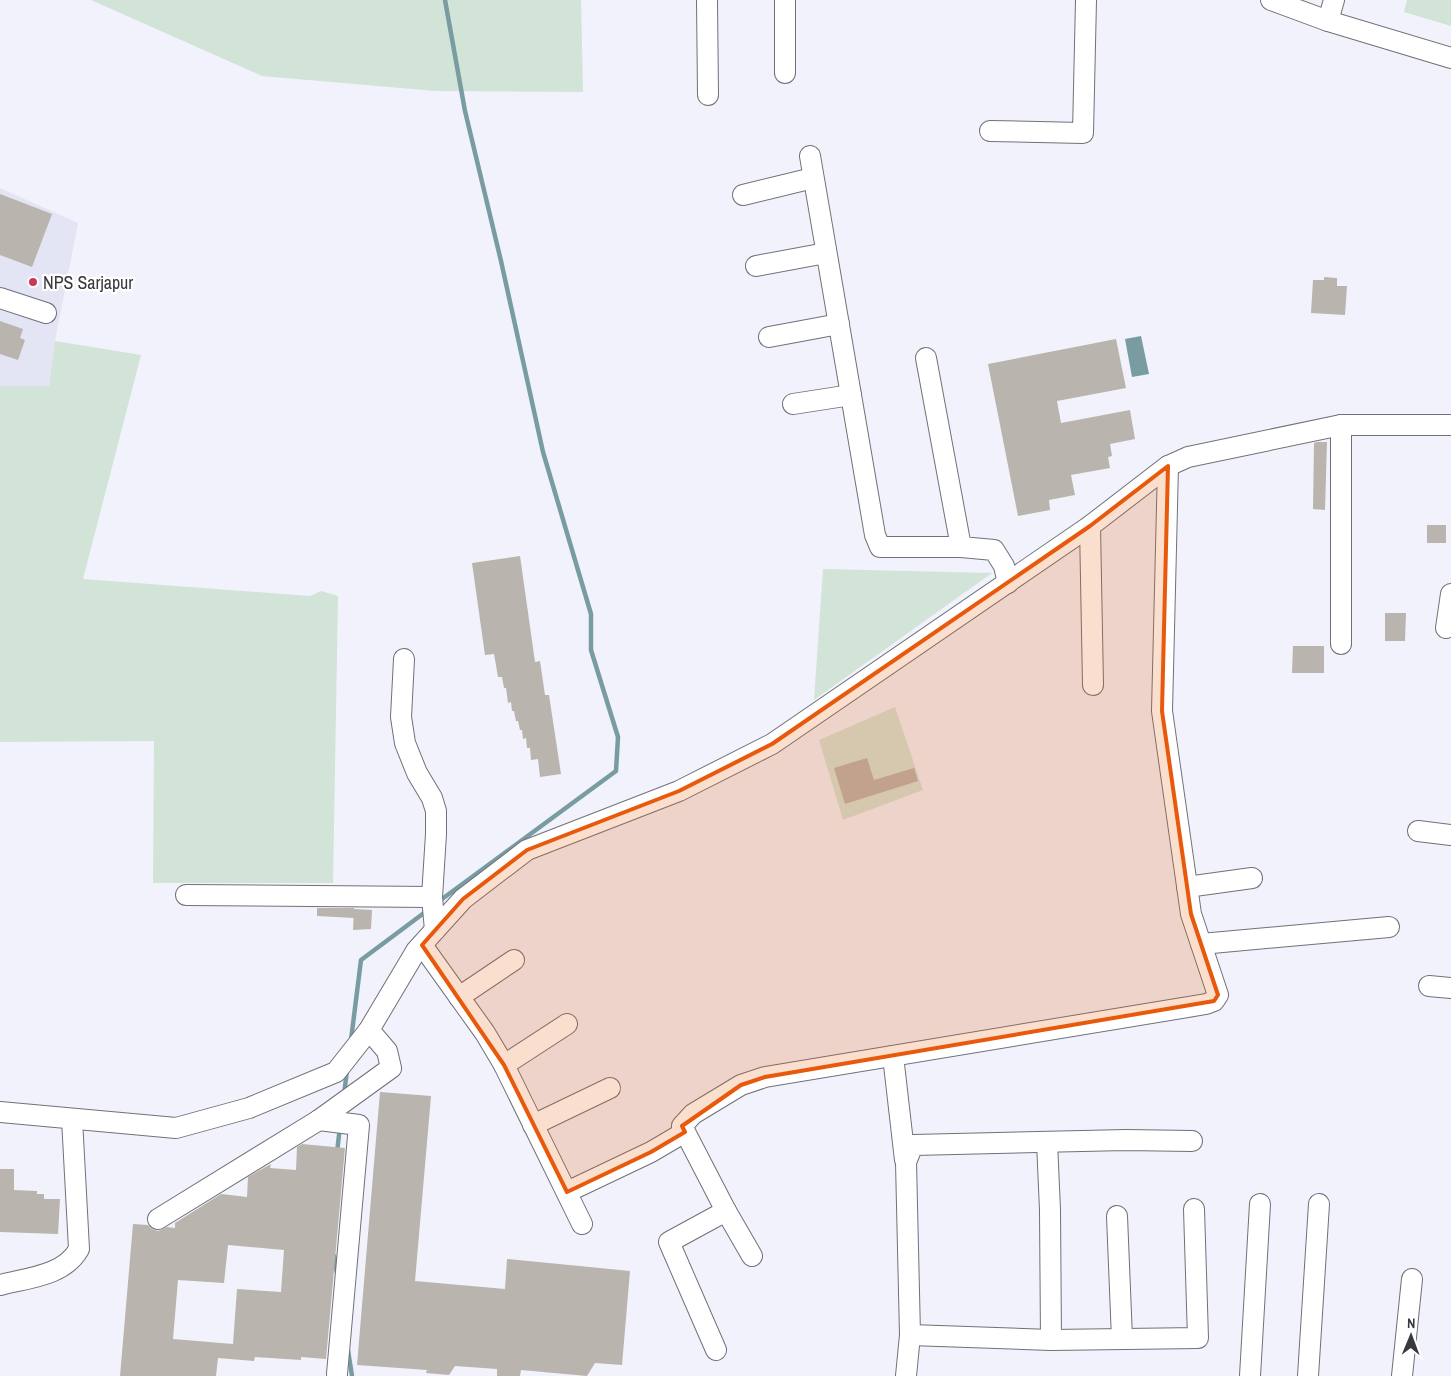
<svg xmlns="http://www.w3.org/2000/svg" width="1451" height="1376" viewBox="0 0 1451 1376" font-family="'Archivo Narrow',sans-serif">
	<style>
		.built { fill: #e3e4f4 }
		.green { fill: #d1e4d7 }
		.water { fill: #799ca2 }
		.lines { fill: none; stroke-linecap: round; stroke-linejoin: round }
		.stream { stroke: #799ca2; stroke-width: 4.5 }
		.building { fill: #b9b4ad; fill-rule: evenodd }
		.minor-casing { stroke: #707178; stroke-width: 22 }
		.minor { stroke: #fff; stroke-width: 20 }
		.marked { fill: #e8590c; fill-opacity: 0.2; stroke: #e8590c; stroke-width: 4; stroke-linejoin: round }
		.poi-dot { fill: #c93955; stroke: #fff; stroke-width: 2 }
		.labels { text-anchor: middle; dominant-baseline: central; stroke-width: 4.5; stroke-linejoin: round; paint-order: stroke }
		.poi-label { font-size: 18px; fill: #38393c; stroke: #fff; text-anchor: start }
	</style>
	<rect width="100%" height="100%" fill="#f1f2fb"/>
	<!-- built -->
	<path class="built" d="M0,188l78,35 -23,118 -6,45h-49z"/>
	<!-- green -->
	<g class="green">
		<path d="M91,0h490l2,92 -148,-1 -173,-15z"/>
		<path d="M1407,0h44v26l-47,-14z"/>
		<path d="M55,341l86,14 -58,224 227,17 11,-5 17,5 -5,287h-180l1,-142 -154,1v-356h49z"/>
		<path d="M823,569l169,4 -178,127z"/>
		<path d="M895,707l28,83 -80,30 -24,-80z"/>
	</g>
	<!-- water -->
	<path class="water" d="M1141,336l8,38 -17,3 -7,-38z"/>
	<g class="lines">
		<!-- stream -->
		<g class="stream">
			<path d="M438,902l178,-131 2,-34 -27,-87v-36l-48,-162 -42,-191 -36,-150 -20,-111"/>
			<path d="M351,1040l10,-80 67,-50"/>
			<path d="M344,1095l3,-25"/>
			<path d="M337,1152l3,-25"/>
			<path d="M334,1256l3,17"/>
			<path d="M348,1350l4,26"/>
		</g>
	</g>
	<!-- building -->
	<g class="building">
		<path d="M0,194l52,20 -20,53 -32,-12z"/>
		<path d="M1324,277l13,1v8h10l-2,29 -34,-2 2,-33h11z"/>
		<path d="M0,321l23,8 -3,9 5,2 -7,20 -18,-6z"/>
		<path d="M1116,339l10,49 -69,13 4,22 69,-13 5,29 -25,5 2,12 -4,1 2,11 -39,7 4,20 -26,5 1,10 -32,6 -30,-152z"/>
		<path d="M1317,442h10l-2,68 -12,-1 1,-66z"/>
		<rect x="1427" y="525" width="19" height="18"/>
		<path d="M520,556l15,106 5,-1 5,34h4l12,79 -21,3 -2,-18 -7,1 -1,-12h-3l-1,-10 -3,1 -1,-9h-2l-2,-9h-2l-2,-10h-2l-1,-9 -3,1 -2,-15h-2l-2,-11h-4l-4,-23 -9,1 -13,-92z"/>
		<path d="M1385,613h21l-1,28h-20z"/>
		<path d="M1293,646h31v27h-32z"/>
		<path d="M867,758l7,22 40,-12 4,13 -73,23 -11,-36z"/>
		<path d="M317,908h37v10l-37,-2z"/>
		<path d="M354,909l18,1 -1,19 -18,1z"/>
		<path d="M380,1092l51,4 -16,185 90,8 2,-30 123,12 -8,94 -27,-2 -8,13 -66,-6 -1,6h-23v-7l-42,-3 -6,9 -23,-2 1,-3 -70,-5z"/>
		<path d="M302,1144l43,4 -19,211 -25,-2v3l-46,-3 -1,4 -36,-3 -2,18h-96l13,-152 15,1 4,4 6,2 9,-4 8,1v-5l46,-29 26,3 1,-20 23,-13 -1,4 26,2 1,-23zM228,1245l56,5 -3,42 -44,-3 -4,55 -60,-5 5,-59 46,3z"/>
		<path d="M0,1169h14v21l23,1v3h7v5h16l-2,35 -58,-2z"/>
	</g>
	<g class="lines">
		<defs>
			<g id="minor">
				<path d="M707,0l1,95"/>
				<path d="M785,0v73"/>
				<path d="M1271,0l57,21 123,37"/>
				<path d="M1328,21l6,-21"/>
				<path d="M990,131l93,2 3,-133"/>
				<path d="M810,156l65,379 5,12h81"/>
				<path d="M743,195l70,-17"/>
				<path d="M756,266l70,-13"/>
				<path d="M0,298l46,15"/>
				<path d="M769,337l70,-13"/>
				<path d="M926,358l35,189 33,3 10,16 4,17"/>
				<path d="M793,404l58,-9"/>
				<path d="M1090,526l3,159"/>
				<path d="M1446,628l5,-34"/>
				<path d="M1341,644v-219"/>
				<path d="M404,659l-3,58 4,26 12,30 15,25 4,13v23l-4,63 3,33"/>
				<path d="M1418,831l33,4"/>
				<path d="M1187,887l65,-9"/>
				<path d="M186,895l246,2"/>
				<path d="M1201,944l188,-17"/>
				<path d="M422,945l63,88 19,32 78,159"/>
				<path d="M1429,986l22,2"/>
				<path d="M459,997l55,-37"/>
				<path d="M893,1056l12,104"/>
				<path d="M504,1065l63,-41"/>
				<path d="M0,1112l176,16 73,-20 87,-36 33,-42 47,-79 47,-52 64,-49 152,-59 93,-47 318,-218 78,-60 20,-9 153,-32h110"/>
				<path d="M319,1120l40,5 -22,249"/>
				<path d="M533,1125l77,-37"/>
				<path d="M1047,1142l3,68 1,130"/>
				<path d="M567,1192l84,-40 34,-20"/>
				<path d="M1117,1216l5,123"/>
				<path d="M158,1219l161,-99 72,-52 -4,-17 -18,-21"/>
				<path d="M752,1256l-26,-45 -44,-85 11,-12 48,-29 24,-8 441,-73 8,-3 4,-6 -27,-81 -29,-203 6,-245"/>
				<path d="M0,1285c27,-7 64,-9 79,-36l-7,-130"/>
				<path d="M910,1335l141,5 147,-2 -4,-129"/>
				<path d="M716,1350l-47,-108 57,-31"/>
				<path d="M906,1376l4,-41 -4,-173 7,-17 213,-5 66,1"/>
				<path d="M1250,1376l10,-172"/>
				<path d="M1308,1376l11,-172"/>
				<path d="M1402,1376l10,-97"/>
			</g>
		</defs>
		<!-- minor casing -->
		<use href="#minor" class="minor-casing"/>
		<!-- minor -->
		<use href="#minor" class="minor"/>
	</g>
	<!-- marked area -->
	<path class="marked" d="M1168,466l-6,245 29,203 27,81 -4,6 -449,76 -24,8 -59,41 3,6 -34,20 -84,40 -63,-127 -82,-120 41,-46 64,-49 152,-59 93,-47 318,-218z"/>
	<!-- markers -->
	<circle class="poi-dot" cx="33" cy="282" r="5"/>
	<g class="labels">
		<!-- poi labels -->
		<g class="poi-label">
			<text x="43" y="282">NPS Sarjapur</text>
		</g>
	</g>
	<!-- north arrow -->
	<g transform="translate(1411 1336) rotate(1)" stroke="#ffffff" stroke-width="4" paint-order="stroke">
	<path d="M0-4L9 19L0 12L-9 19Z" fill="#38393c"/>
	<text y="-8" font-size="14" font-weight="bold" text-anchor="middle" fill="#38393c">N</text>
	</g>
</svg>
